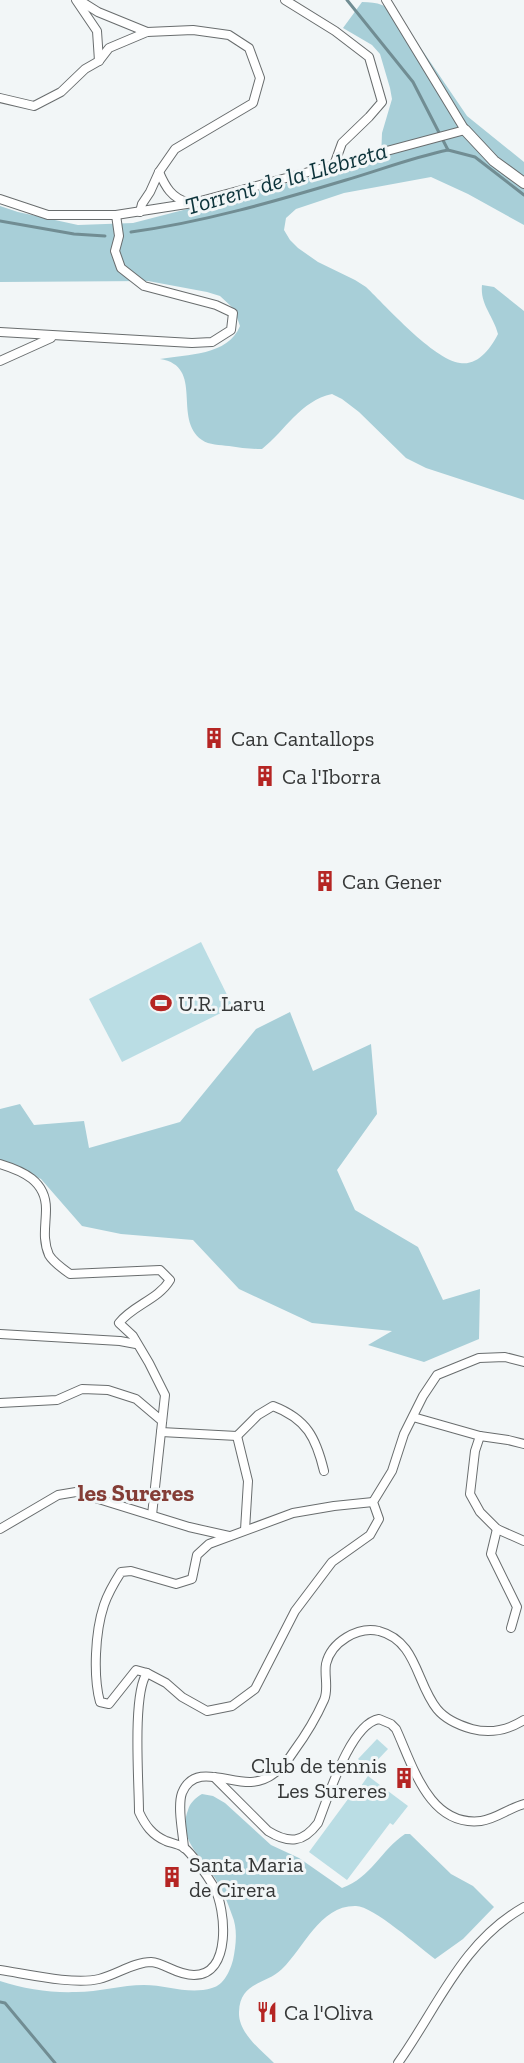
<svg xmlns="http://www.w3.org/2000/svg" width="524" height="2063" viewBox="0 0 524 2063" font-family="'Zilla Slab',serif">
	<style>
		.green { fill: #badde4 }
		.forest { fill: #a8cfd8 }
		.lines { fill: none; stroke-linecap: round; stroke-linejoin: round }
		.stream { stroke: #718d93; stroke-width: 3 }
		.minor-casing { stroke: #696d6e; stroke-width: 10 }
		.tertiary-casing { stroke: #696d6e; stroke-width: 12 }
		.minor { stroke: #fff; stroke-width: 8 }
		.tertiary { stroke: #fff; stroke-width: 10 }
		.labels { text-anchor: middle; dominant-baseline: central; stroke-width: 6; stroke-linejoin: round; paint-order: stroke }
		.poi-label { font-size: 22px; fill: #363838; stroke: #f2f6f7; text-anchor: start }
		.water-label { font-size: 24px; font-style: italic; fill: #0c333a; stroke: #f2f6f7 }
		.neighbourhood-label { font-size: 24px; font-weight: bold; fill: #843d36; stroke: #f2f6f7 }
	</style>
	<rect width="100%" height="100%" fill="#f2f6f7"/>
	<!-- green -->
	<g class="green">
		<path d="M201,942l32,65 -111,55 -33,-63z"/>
		<path d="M377,1739l11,10 -19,20 -11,-10z"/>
		<path d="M368,1776l40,30 -15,19 -3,-2 -43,57 -38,-28 42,-57 3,1z"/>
	</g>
	<!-- forest -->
	<g class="forest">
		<path d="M362,2c16,0 25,3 37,14l68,100 57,46v63l-56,-31 -37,-17 -87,16 -48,16 -10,9 -2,12 6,10 8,8 20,14 37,18 11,7c21,20 67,72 94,76 18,3 31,-15 38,-29 -5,-19 -18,-29 -16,-49l12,2 30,24v189l-98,-32 -20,-10 -47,-46 -17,-13 -10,-5c-32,7 -46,36 -70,55 -11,0 -22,-1 -33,-3 -9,-1 -20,-1 -27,-6 -30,-21 3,-74 -42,-81 27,-5 68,-3 80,-33l-6,-17 -14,-13 -13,-4 -59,-11 -148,1v-76l18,6 60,13 55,-2 248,-64 1,-26 10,-34 -2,-11 -10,-34 -8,-9 -29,-17z"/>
		<path d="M290,1012l23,59 58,-27 6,70 -40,56 18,40 63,37 25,53 37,-11 -1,50 -55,23 -56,-17 24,-14 -80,-8 -73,-34 -46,-49 -72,-6 -39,-8 -41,-47 -41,-19v-51l20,-5 14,21 50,-4 5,27 91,-26 76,-93z"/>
		<path d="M202,1794l11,2 12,7 46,42 28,13 43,30c30,-11 38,-37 63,-54h5l41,40 22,12 21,21 -31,32 -28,20c-15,-11 -62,-53 -79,-53 -36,-1 -52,42 -74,63 -16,16 -42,12 -43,43 -1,21 22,38 35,51h-274v-82c24,8 51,12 76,11 23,0 46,-7 68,-7 23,0 45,10 68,3 12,-3 18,-17 21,-28 3,-15 5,-31 -1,-45 -4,-12 -10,-26 -17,-37 -14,-22 -38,-39 -27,-68 2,-7 7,-12 14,-16z"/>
	</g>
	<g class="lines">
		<!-- stream -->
		<g class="stream">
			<path d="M347,0l66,82 35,68 27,7 49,38"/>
			<path d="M0,221l74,13 31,2"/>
			<path d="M131,232c73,-10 145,-31 215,-52 34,-10 68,-23 102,-30"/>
			<path d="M0,2002l5,1 50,60"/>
		</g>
		<defs>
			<g id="minor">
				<path d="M76,0l21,31 2,30"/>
				<path d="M79,0l19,12 49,20"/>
				<path d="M285,0l50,31 34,26 13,45 -13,15 -27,26 -8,22"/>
				<path d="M0,98l34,8 27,-14 24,-23 14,-8 10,-13 38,-16 46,-2 36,5 20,13 11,30 -7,25 -78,46 -16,23 -9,20 -8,12 -2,8"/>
				<path d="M159,172c6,14 13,27 29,30"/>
				<path d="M0,199l48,16h68l77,-12 272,-73 -79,-130"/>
				<path d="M0,332l192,11 20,-1 19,-12 2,-17 -17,-8 -72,-19 -23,-18 -6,-17 4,-15 -3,-21"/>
				<path d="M0,361l51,-23"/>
				<path d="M0,1164c23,7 46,17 46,45 0,16 -4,30 3,46 4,7 14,14 21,19l90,-4 10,10c-12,20 -37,25 -51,43l14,13 16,27 16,32 -13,120"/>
				<path d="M0,1334l120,7 16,3"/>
				<path d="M0,1403l57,-3 25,-11 26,1 28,9 26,22"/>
				<path d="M413,1417l67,19 28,4 16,4"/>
				<path d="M161,1432l76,4 21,-21 15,-9c34,13 43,32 51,65"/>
				<path d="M237,1436l11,45 -3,49"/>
				<path d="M480,1436l-5,15 -5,43 10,18 17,17 27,12"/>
				<path d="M0,1529l58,-34 18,-3 113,35 40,9"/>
				<path d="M497,1529l-6,25 26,53 -6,21"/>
				<path d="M147,1673l-11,-3 -27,34 -9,-2c-7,-26 -5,-70 4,-97 4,-12 10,-22 17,-33l10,-1 45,13 16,-5 5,-24 12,-11 84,-31 41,-7 39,-4"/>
				<path d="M214,1777l54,54c21,13 35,12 50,-8 10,-25 32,-99 61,-104l12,5 5,5c17,37 33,98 85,92 15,-2 28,-13 43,-17"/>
				<path d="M184,1848c-1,-14 -7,-41 -2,-55 12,-30 45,-10 69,-11 20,-1 33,-15 43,-31 11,-15 22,-33 30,-51 5,-11 0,-24 2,-36 5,-22 32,-38 53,-33 38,10 37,52 58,78 9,11 21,16 35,20 19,5 36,1 52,-9"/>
				<path d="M0,1970c27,4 73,15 99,9 17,-4 35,-17 52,-17 14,1 25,13 43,13 38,0 32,-66 20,-88 -6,-10 -22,-34 -31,-40 -5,-3 -12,-4 -17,-6 -14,-6 -21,-16 -27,-29 0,-29 -7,-118 8,-139l19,10 16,14 25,14 25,-5 23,-17 40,-78 37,-49 38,-27 9,-16 -6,-17 19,-31 12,-37 19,-38 14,-21 42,-17 26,-1 19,5"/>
				<path d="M398,2063c40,-56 63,-120 126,-156"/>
			</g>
			<path id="tertiary" d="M465,130l29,31 30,22"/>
		</defs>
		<!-- minor casing -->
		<use href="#minor" class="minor-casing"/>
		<!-- tertiary casing -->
		<use href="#tertiary" class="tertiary-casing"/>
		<!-- minor -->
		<use href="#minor" class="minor"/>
		<!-- tertiary -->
		<use href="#tertiary" class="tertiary"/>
	</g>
	<!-- icons -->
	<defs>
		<symbol id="building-bare" viewBox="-9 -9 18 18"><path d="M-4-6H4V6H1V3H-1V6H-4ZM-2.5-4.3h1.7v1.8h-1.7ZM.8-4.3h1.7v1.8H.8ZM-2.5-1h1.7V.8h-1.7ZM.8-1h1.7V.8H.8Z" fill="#b52523" stroke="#f2f6f7" stroke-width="2.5" paint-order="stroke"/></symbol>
		<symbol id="stadium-bare" viewBox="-9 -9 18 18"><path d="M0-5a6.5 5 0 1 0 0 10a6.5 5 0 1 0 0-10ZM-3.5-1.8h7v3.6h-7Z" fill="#b52523" stroke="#f2f6f7" stroke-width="2.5" paint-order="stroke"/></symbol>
		<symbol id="restaurant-bare" viewBox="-9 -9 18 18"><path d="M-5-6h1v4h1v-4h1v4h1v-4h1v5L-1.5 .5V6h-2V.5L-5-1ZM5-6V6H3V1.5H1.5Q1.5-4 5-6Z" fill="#b52523" stroke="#f2f6f7" stroke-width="2.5" paint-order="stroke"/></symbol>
	</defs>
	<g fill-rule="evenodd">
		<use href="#building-bare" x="199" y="723" width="30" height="30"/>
		<use href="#building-bare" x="250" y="761" width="30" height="30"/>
		<use href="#building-bare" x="310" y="866" width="30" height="30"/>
		<use href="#stadium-bare" x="146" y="988" width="30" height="30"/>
		<use href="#building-bare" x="389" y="1763" width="30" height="30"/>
		<use href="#building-bare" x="157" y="1862" width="30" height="30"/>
		<use href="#restaurant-bare" x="252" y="1997" width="30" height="30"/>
	</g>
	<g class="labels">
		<!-- poi labels -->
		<g class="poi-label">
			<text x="231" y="738">Can Cantallops</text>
			<text x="282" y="776">Ca l'Iborra</text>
			<text x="342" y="881">Can Gener</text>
			<text x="178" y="1003">U.R. Laru</text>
			<text x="387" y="1765" text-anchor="end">Club de tennis<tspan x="387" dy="25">Les Sureres</tspan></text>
			<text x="189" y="1864">Santa Maria<tspan x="189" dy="25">de Cirera</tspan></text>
			<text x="284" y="2012">Ca l'Oliva</text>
		</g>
		<!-- water labels -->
		<g class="water-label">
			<text transform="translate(286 178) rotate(-16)">Torrent de la Llebreta</text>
		</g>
		<!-- neighbourhood labels -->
		<g class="neighbourhood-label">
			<text x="136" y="1492">les Sureres</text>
		</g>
	</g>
</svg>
